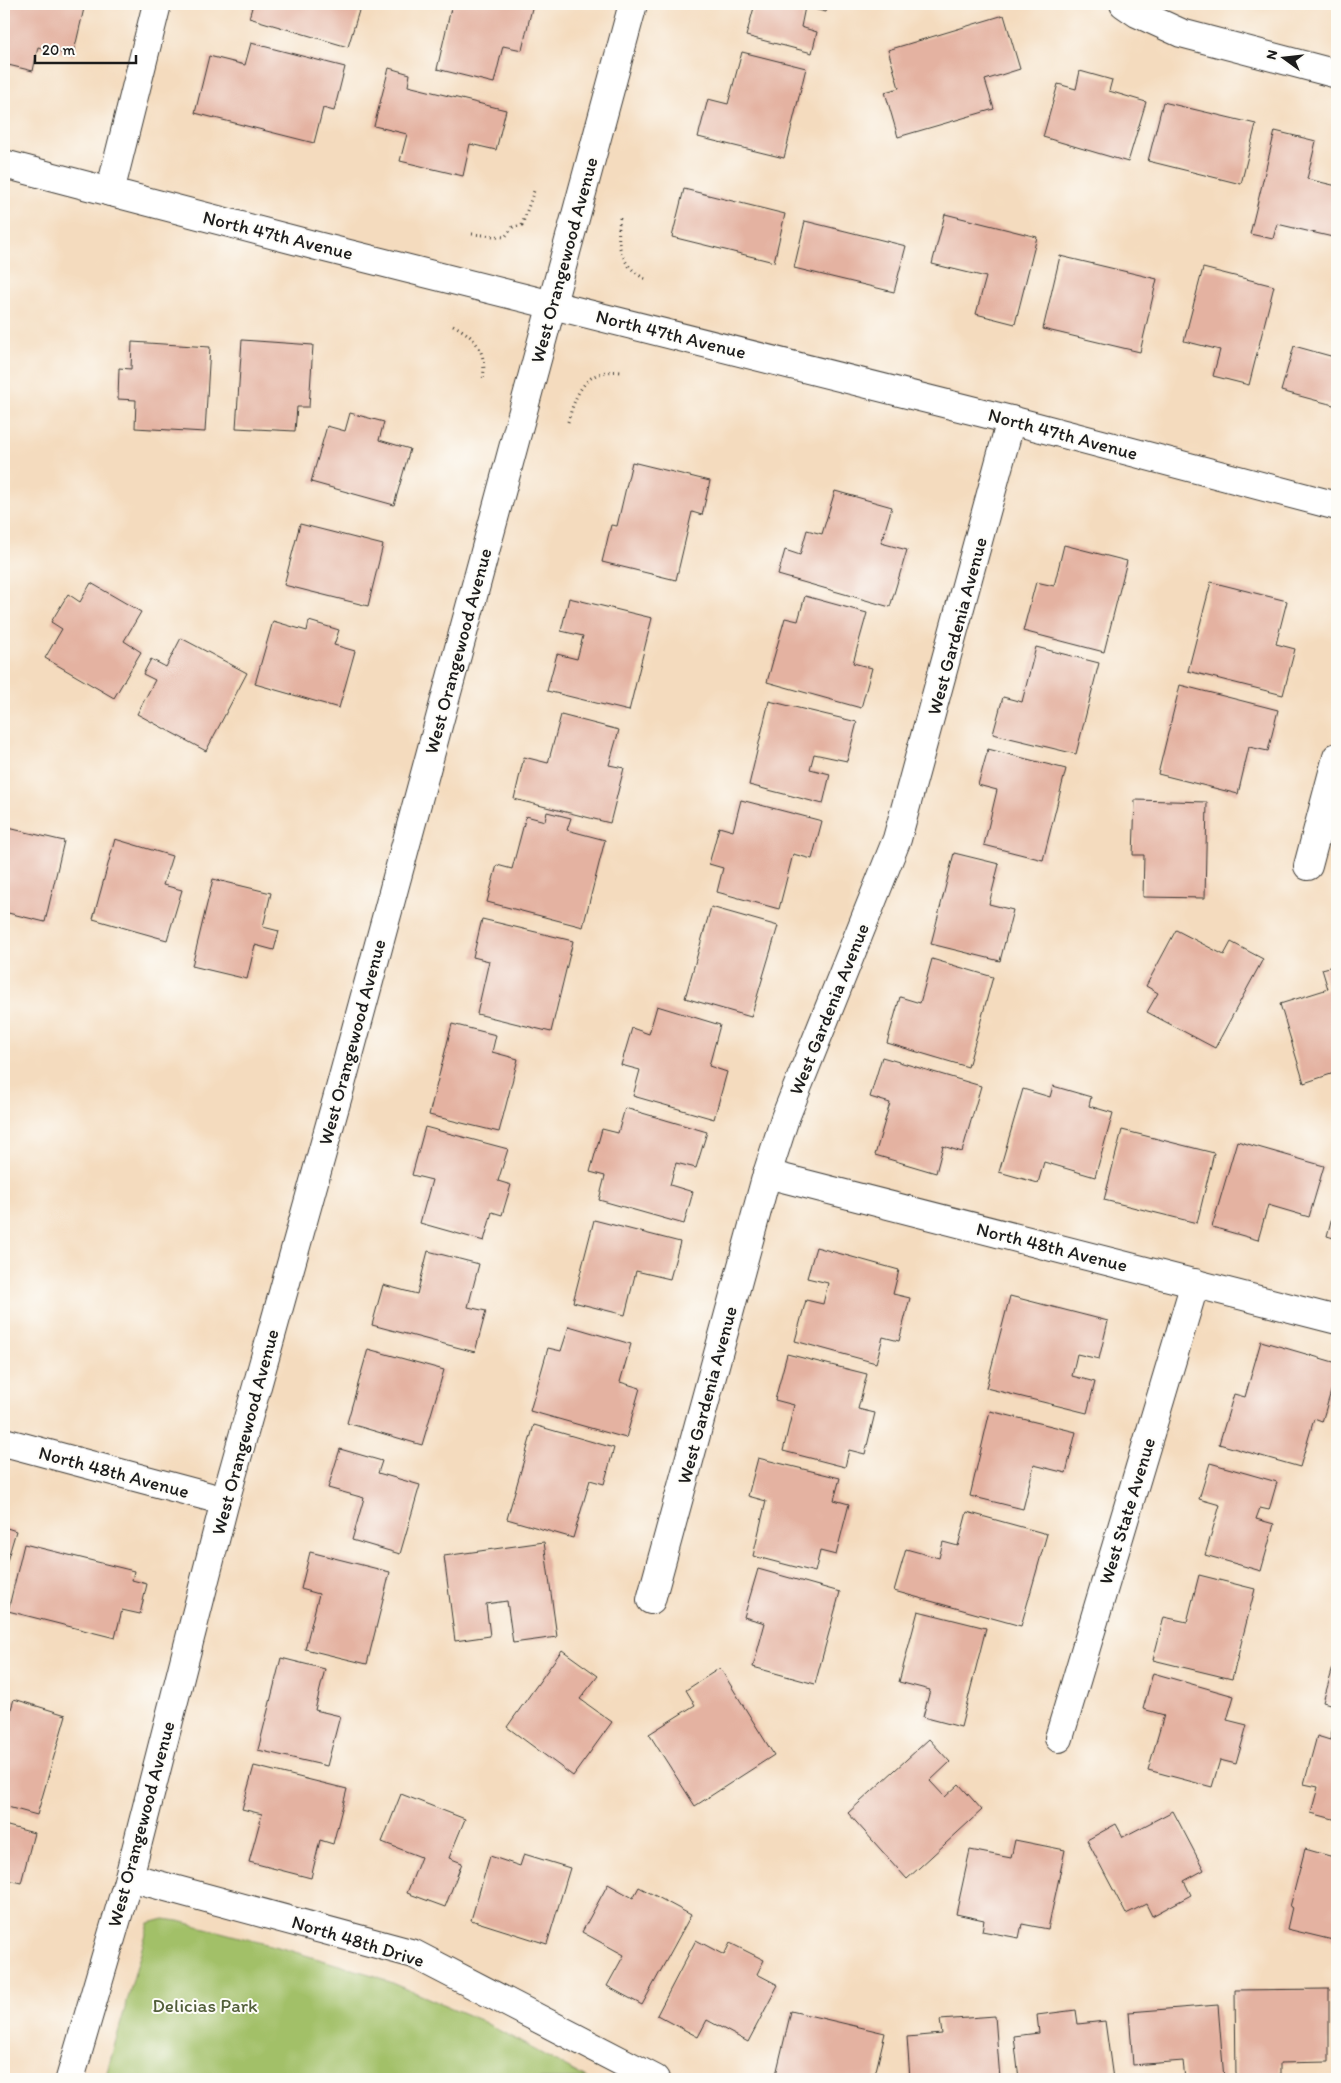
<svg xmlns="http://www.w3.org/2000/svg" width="1341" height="2083" viewBox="0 0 1341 2083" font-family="Itim,sans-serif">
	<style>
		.green { fill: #a2c068; stroke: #5f6e42 }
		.building { fill: #e4b2a1 }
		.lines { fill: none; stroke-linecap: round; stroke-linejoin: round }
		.minor-casing { stroke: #3c3934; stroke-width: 30 }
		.tertiary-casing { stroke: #3c3934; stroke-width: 30 }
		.path { stroke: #3c3934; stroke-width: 3; stroke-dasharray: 1 4; stroke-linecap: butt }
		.minor { stroke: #fff; stroke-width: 28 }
		.tertiary { stroke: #fff; stroke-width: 28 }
		.labels { text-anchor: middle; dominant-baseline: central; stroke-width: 4; stroke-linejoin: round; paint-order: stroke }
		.street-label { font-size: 19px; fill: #1c1c1c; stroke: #fdfcf7 }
		.park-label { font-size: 19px; fill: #525e3a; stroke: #fdfcf7 }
	</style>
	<rect width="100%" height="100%" fill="#fdfcf7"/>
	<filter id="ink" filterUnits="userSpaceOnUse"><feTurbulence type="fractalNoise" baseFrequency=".02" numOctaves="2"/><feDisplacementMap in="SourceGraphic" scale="10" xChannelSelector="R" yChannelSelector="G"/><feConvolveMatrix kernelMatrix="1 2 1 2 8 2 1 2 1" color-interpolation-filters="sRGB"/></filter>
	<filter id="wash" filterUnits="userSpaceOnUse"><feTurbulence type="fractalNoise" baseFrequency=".0096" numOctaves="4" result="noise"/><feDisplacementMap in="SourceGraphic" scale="20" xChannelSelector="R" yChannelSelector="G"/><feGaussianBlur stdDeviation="1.12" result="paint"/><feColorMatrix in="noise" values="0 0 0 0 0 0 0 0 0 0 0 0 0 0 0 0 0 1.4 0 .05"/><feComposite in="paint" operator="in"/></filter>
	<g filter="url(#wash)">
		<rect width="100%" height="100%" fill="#f4dbbe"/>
		<!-- green -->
		<path class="green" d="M164,1919l15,2 106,28 91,27 104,44 108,59h-483l44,-156z"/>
		<g id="blocks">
			<!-- building -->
			<g class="building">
				<path d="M4,4h81l-12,52 -35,-9 -5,24 -29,-7z"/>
				<path d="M253,4h108l-13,43 -99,-29z"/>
				<path d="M452,4h81l-11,46 -19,-4 -9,37 -57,-14z"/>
				<path d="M755,4h73l-2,8 -21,-5 -4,20 16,5 -5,21 -66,-17z"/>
				<path d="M1004,15l16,54 -35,11 9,29 -96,28 -13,-45 14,-4 -11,-38z"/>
				<path d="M251,43l94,24 -11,44 -11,-3 -9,35 -119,-30 14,-57 36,9z"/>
				<path d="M742,52l64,16 -22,90 -86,-21 10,-38 20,5z"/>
				<path d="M389,68l21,6 -2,12 98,24 -10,40 -26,-6 -7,32 -63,-15 7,-27 -33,-8z"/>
				<path d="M1080,71l32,9 -3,11 37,11 -18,60 -85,-25 15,-53 18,5z"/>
				<path d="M1163,102l93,22 -15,60 -93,-23z"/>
				<path d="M1275,131l41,10 -9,38 30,7v52l-60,-14 -4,15 -23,-5z"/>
				<path d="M684,189l101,25 -11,48 -102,-25z"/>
				<path d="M945,214l92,23 -22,87 -39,-10 10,-37 -54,-13z"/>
				<path d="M805,221l101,25 -12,46 -100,-24z"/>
				<path d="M1060,256l97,23 -17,73 -97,-23z"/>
				<path d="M1203,268l71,18 -25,99 -36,-9 7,-26 -36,-9z"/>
				<path d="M242,340l71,5 -4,62h-12l-2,24 -59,-3z"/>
				<path d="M132,342l78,5 -5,85 -70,-4 1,-28 -18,-1 1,-31 12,1z"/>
				<path d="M1294,346l40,11 3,-9v58l-56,-15z"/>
				<path d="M350,413l34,9 -5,18 31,9 -16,56 -83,-23 16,-56 18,5z"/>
				<path d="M632,462l78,19 -8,34 -10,-3 -16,68 -74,-18 9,-37 6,1z"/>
				<path d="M835,491l57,16 -11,36 26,7 -17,57 -112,-32 7,-25 15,5 7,-25 15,4z"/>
				<path d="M300,524l83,21 -15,61 -84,-21z"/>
				<path d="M1064,545l63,16 -23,91 -81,-21 13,-49 18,4z"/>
				<path d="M1211,582l76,19 -11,43 19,5 -12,46 -95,-24z"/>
				<path d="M91,583l50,29 -17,29 17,11 -27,46 -69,-40 17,-29 -11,-7 17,-28 12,8z"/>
				<path d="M805,596l62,17 -14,50 19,5 -11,40 -94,-26 18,-64 13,3z"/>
				<path d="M569,598l83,20 -23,93 -82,-20 10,-37 20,5 6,-23 -22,-5z"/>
				<path d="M273,621l34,10 2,-10 30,9 -5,15 21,6 -16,57 -84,-24z"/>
				<path d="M181,638l66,35 -41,78 -69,-37 18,-34 -12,-6 8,-15 15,8z"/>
				<path d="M1036,647l63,16 -23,91 -83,-20 10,-37 19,5z"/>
				<path d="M1180,685l98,25 -10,41 -19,-4 -11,47 -80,-20z"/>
				<path d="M769,701l88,21 -10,39 -33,-7 -4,15 20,5 -7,30 -74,-19z"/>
				<path d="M561,715l58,15 -10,35 15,3 -14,55 -96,-24 10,-42 24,6z"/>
				<path d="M988,749l78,20 -23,91 -59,-15 13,-55 -19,-5z"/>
				<path d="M741,800l81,21 -10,38 -19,-5 -14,55 -62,-17 6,-24 -14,-4 10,-37 14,4z"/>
				<path d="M1135,800l72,2 -2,96 -62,-1 1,-42h-11z"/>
				<path d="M547,812l24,6 -4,12 38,10 -22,87 -96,-25 10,-37 15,4 14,-53 19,5z"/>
				<path d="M4,827l60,14 -19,81 -41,-10z"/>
				<path d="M115,839l57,17 -9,29 19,5 -15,50 -74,-21z"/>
				<path d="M954,853l45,11 -10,40 24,6 -13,51 -69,-17z"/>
				<path d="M213,879l58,14 -8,34 16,4 -5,19 -19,-5 -8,34 -55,-13z"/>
				<path d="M711,907l67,19 -27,91 -66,-19z"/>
				<path d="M482,919l91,22 -22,91 -74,-18 12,-53 -16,-4z"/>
				<path d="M1176,930l48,25 7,-13 32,17 -48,89 -68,-36 11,-19 -12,-7z"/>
				<path d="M932,959l61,18 -25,90 -81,-24 13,-46 20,6z"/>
				<path d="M1337,965v107l-33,11 -24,-79 48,-15 -6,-20z"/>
				<path d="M657,1006l63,19 -11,41 18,6 -13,47 -81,-23 7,-26 -19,-5 11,-37 17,6z"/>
				<path d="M452,1024l44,11 -4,17 26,7 -19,73 -70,-17z"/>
				<path d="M882,1057l99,29 -19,66 -19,-6 -7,27 -61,-18 15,-52 -20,-6z"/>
				<path d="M1053,1086l38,11 -2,9 24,7 -18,64 -51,-15 -6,21 -39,-11 24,-83 27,8z"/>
				<path d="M625,1108l82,24 -11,36 -20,-5 -6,22 23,7 -9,32 -85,-24 6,-24 -15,-4 12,-43 16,4z"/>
				<path d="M425,1127l83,22 -10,32 13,4 -9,30 -10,-3 -8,29 -64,-18 12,-43 -20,-5z"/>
				<path d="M1122,1130l92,23 -17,70 -93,-23z"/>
				<path d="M1237,1141l87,25 -15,51 -41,-12 -10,35 -46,-13z"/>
				<path d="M1337,1198v41l-10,-3z"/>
				<path d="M594,1220l86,22 -10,37 -34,-8 -11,44 -52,-13z"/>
				<path d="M816,1247l83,23 -6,24 17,4 -11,43 -16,-4 -7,26 -81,-22 11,-41 17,4 5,-21 -21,-5z"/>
				<path d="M428,1251l51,13 -11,43 18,4 -11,41 -103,-27 11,-40 34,9z"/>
				<path d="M1010,1296l98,25 -9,38 -22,-5 -5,22 23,6 -8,31 -101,-25z"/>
				<path d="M569,1326l62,18 -11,38 20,6 -14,50 -96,-27 18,-63 13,3z"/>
				<path d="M1261,1341l76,22v8l-15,51 -8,-3 -14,48 -81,-23 15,-50 11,3z"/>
				<path d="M368,1349l76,21 -22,75 -75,-22z"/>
				<path d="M787,1354l80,20 -9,35 17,4 -10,41 -16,-4 -4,17 -62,-16 11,-46 -19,-5z"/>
				<path d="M990,1411l86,21 -10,41 -32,-8 -11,44 -53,-13z"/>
				<path d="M534,1425l80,23 -10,36 -14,-4 -17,58 -66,-19z"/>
				<path d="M340,1449l42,12 -4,12 42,12 -20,69 -48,-14 12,-42 -36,-10z"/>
				<path d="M758,1458l82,20 -6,22 15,4 -13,51 -16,-4 -5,21 -62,-16 13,-55 -18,-5z"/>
				<path d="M1210,1463l67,19 -8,28 -9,-2 -4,11 18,5 -13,47 -56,-16 15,-50 -21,-6z"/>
				<path d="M967,1512l80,22 -26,92 -127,-35 12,-42 33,9 4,-16 15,4z"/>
				<path d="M4,1527l12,4 -12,40z"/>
				<path d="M544,1542l13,95 -44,6 -6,-42 -21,3 4,32 -35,5 -11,-85z"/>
				<path d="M24,1544l110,27 -2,9 15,4 -7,30 -18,-4 -7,28 -107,-27z"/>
				<path d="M310,1552l80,20 -23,92 -62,-15 14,-55 -18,-5z"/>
				<path d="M758,1569l82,23 -25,92 -62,-17 12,-44 -21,-6z"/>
				<path d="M1199,1575l56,14 -23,90 -79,-19 11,-43 23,5z"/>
				<path d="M918,1611l68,17 -25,99 -38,-10 7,-27 -31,-8z"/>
				<path d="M562,1650l36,26 -18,23 32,23 -39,54 -66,-49z"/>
				<path d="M1337,1654v52l-14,-4z"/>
				<path d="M281,1658l44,11 -10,41 25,6 -13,50 -69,-16z"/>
				<path d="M720,1668l54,87 -79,51 -46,-72 46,-29 -9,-15z"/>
				<path d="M1153,1673l81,23 -7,24 20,5 -11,39 -16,-4 -8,27 -64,-17 16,-55 -21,-6z"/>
				<path d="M14,1699l52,16 -29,100 -33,-9v-73z"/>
				<path d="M1334,1723l3,1v96l-26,-7 7,-26 -14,-3 13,-48 13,4z"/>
				<path d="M929,1739l21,23 -20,19 15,16 14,-13 23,26 -75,69 -59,-66z"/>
				<path d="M254,1766l93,23 -14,55 -13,-4 -9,38 -62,-16 13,-48 -20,-5z"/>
				<path d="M401,1794l64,25 -16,39 13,5 -17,44 -38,-14 14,-36 -39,-15z"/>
				<path d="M1173,1811l31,59 -20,11 7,14 -39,21 -6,-12 -20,10 -39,-74 29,-16 7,13z"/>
				<path d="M4,1825l30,8 -13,50 -17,-4z"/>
				<path d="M1015,1840l50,10 -17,79 -26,-5 -3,14 -37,-7 2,-11 -28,-6 14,-64 41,8z"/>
				<path d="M1305,1849l32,9v83l-50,-12 5,-22h-2z"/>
				<path d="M524,1854l46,14 -23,76 -76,-24 19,-64 30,10z"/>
				<path d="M608,1884l25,14 6,-11 52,28 -49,90 -35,-19 17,-31 -42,-23z"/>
				<path d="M696,1940l28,15 6,-12 34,17 -7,14 21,11 -30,57 -41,-22 -9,17 -41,-22z"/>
				<path d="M1329,1989v73l-49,1v16h-44l-1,-89z"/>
				<path d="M1218,2005l6,74h-39l-2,-18 -50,4 -4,-53z"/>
				<path d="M1076,2010l2,14 27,-3 8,58h-94l-5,-43 25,-3 -2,-18z"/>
				<path d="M791,2011l94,22 -11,46h-99z"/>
				<path d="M995,2016l5,63h-90l-3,-42 35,-3 -2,-14z"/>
			</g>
		</g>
	</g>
	<g filter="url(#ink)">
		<use href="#blocks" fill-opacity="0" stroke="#3c3934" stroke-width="1"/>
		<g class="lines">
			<defs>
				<g id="minor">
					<path d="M1124,4l13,9 44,20 156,41"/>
					<path d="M110,192l47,-188"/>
					<path d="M1308,866l29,-109"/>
					<path d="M767,1174l570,146"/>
					<path d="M4,1442l221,59"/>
					<path d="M651,1600l116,-426 18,-56 112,-279 114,-419"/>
					<path d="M1059,1738l136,-455"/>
					<path d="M129,1877l285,77 241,125"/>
				</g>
				<g id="tertiary">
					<path d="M4,164l313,82 694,174 326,86"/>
					<path d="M70,2079l59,-202 96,-376 114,-409 294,-1088"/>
				</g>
			</defs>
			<!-- minor casing -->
			<use href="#minor" class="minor-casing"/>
			<!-- tertiary casing -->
			<use href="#tertiary" class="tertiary-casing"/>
			<!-- path -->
			<g class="path">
				<path d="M620,218c-4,28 0,46 25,61"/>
				<path d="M472,234l33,3 8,-10 9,-2 13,-37"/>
				<path d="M453,325c24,13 34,27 30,55"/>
				<path d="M568,422c8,-30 18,-54 53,-50"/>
			</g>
			<!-- minor -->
			<use href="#minor" class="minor"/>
			<!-- tertiary -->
			<use href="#tertiary" class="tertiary"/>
		</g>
	</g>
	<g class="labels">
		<!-- street labels -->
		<g class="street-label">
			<text transform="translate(278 235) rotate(14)">North 47th Avenue</text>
			<text transform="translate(564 260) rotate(-75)">West Orangewood Avenue</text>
			<text transform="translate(671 334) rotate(14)">North 47th Avenue</text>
			<text transform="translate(1063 434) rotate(15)">North 47th Avenue</text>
			<text transform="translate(957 626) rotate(-75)">West Gardenia Avenue</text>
			<text transform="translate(458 651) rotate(-75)">West Orangewood Avenue</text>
			<text transform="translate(829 1009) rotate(-68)">West Gardenia Avenue</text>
			<text transform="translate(352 1042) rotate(-75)">West Orangewood Avenue</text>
			<text transform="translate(1052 1247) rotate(14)">North 48th Avenue</text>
			<text transform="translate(707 1395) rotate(-75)">West Gardenia Avenue</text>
			<text transform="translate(245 1432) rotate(-75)">West Orangewood Avenue</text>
			<text transform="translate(114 1472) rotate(15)">North 48th Avenue</text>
			<text transform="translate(1127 1511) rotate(-73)">West State Avenue</text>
			<text transform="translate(141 1824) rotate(-75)">West Orangewood Avenue</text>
			<text transform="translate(358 1941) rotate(17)">North 48th Drive</text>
		</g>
		<!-- park labels -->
		<g class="park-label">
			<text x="205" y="2005">Delicias Park</text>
		</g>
	</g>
	<!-- margin -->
	<rect width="1341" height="2083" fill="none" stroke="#fdfcf7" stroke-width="20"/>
	<!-- north arrow -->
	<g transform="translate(1284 58) rotate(285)" stroke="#fdfcf7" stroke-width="4" paint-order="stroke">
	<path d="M0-4L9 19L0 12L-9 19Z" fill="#1c1c1c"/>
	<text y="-8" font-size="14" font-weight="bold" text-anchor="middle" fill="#1c1c1c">N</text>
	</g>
	<!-- scale -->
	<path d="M35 55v8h101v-8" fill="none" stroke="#1c1c1c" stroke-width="2.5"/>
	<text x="42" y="55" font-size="15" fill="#1c1c1c" stroke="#fdfcf7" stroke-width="4" paint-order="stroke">20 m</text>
</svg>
